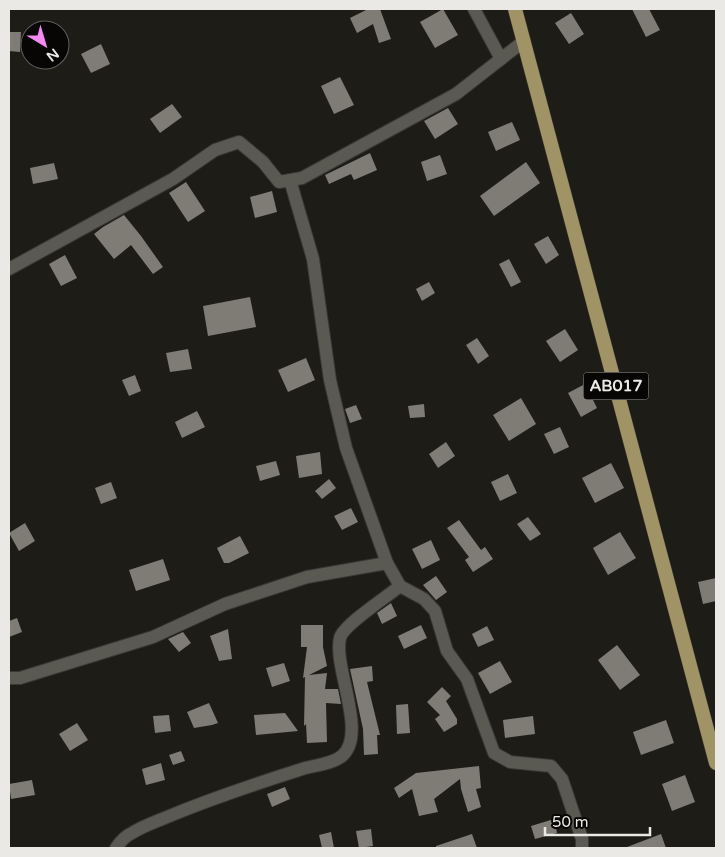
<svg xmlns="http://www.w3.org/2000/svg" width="725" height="857" viewBox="0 0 725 857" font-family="'Varela Round',sans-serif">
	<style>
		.building { fill: #7e7c75 }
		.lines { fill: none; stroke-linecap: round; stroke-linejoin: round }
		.minor-casing { stroke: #3a3835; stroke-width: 14 }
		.primary-casing { stroke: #3a3835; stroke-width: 15 }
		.minor { stroke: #5a5952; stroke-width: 12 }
		.primary { stroke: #a09366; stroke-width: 14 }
		.labels { text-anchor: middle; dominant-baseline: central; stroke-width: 5; stroke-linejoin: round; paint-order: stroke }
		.shield { fill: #070605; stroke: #a6a5a2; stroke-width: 1 }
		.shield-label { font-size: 16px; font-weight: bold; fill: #eae9e5 }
	</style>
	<rect width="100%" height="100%" fill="#1d1c16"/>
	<!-- building -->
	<g class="building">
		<path d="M368,9h12l11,30 -12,4 -6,-19 -16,9 -7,-15z"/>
		<path d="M443,9l15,26 -23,13 -15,-26z"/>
		<path d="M632,9h17l11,21 -14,7z"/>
		<path d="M571,13l13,21 -15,10 -14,-21z"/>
		<path d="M9,32h12l-1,20 -11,-1z"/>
		<path d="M101,44l9,20 -19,9 -10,-19z"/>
		<path d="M340,77l14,28 -20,9 -13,-28z"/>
		<path d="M172,104l10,13 -22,16 -10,-14z"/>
		<path d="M448,108l10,16 -23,15 -11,-18z"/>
		<path d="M512,122l8,18 -24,11 -8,-19z"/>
		<path d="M370,153l7,17 -23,10 -3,-6 -22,10 -4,-9z"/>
		<path d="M440,155l7,19 -20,7 -6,-19z"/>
		<path d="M526,162l14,21 -46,33 -14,-20z"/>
		<path d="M54,163l4,16 -25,5 -3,-16z"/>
		<path d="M186,182l19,29 -17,11 -19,-29z"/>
		<path d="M272,191l5,21 -22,6 -5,-21z"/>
		<path d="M124,215l17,21 22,31 -10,7 -22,-29 -17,14 -20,-25 9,-7z"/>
		<path d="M548,236l11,19 -13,9 -12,-20z"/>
		<path d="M65,255l12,23 -16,8 -12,-22z"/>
		<path d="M509,259l12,23 -10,5 -12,-23z"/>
		<path d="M429,282l6,11 -13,8 -6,-12z"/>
		<path d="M250,297l6,30 -48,9 -5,-30z"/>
		<path d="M565,329l13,21 -18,12 -14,-21z"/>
		<path d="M477,338l12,18 -11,8 -12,-19z"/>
		<path d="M188,349l4,20 -22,3 -4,-19z"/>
		<path d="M306,358l9,22 -27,12 -10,-22z"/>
		<path d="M135,375l6,16 -12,5 -7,-16z"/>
		<path d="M585,384l12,24 -16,9 -13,-24z"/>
		<path d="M521,398l15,26 -27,17 -16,-26z"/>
		<path d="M424,404l1,13 -15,1 -2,-12z"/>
		<path d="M356,405l6,14 -12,4 -5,-14z"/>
		<path d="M197,411l8,16 -23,11 -7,-16z"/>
		<path d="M560,427l9,20 -15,7 -10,-20z"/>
		<path d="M446,442l9,14 -17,12 -9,-14z"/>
		<path d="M320,452l2,22 -23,4 -3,-22z"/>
		<path d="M276,461l4,14 -20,6 -4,-15z"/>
		<path d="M611,463l13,25 -29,15 -13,-25z"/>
		<path d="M508,474l9,19 -17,8 -9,-19z"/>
		<path d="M329,479l7,9 -14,11 -7,-8z"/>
		<path d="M111,482l6,16 -16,6 -6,-16z"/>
		<path d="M351,508l7,14 -16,8 -8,-14z"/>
		<path d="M528,517l13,17 -11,7 -13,-17z"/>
		<path d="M459,520l22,30 4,-3 8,12 -20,13 -8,-12 4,-3 -22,-29z"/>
		<path d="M25,523l10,18 -16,10 -10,-18z"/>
		<path d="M620,532l16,26 -28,17 -15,-27z"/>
		<path d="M240,536l9,17 -20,10h-5l-7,-15z"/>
		<path d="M431,540l9,20 -18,9 -10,-20z"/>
		<path d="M163,559l7,21 -34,11 -7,-21z"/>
		<path d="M436,576l11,16 -11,8 -13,-15z"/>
		<path d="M716,578v23l-13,3 -5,-22z"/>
		<path d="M391,603l6,13 -15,8 -5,-11z"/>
		<path d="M17,618l5,14 -13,5v-16z"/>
		<path d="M301,625h22v22l4,19 -18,9 18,-2 -2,16h13l3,15 -15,-1 1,39 -20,1 -1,-19 -2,2 1,-49 -2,1 4,-31h-6z"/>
		<path d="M421,625l6,13 -23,11 -6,-13z"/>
		<path d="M487,626l7,14 -16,7 -6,-13z"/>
		<path d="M228,629l4,30 -13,2 -9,-25z"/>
		<path d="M183,632l8,11 -12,9 -11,-13z"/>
		<path d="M617,645l23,30 -20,15 -22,-30z"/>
		<path d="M500,661l12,21 -22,12 -12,-21z"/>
		<path d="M284,663l6,18 -18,6 -6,-19z"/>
		<path d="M372,666l1,15 -6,1 13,53h-3l1,19 -14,1 -1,-26 -13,-60z"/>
		<path d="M442,687l9,9 -5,5 11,18v5l-13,8 -9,-13 5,-4 -13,-13z"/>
		<path d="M209,703l9,20 -6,2 -18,3 -7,-16z"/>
		<path d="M408,704l2,29 -13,1 -1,-29z"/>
		<path d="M285,713l13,18 -42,4 -2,-20z"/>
		<path d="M169,715l2,16 -16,2 -2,-17z"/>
		<path d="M533,716l2,18 -30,4 -2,-18z"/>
		<path d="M666,720l8,23 -33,12 -8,-23z"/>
		<path d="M77,723l11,17 -18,11 -11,-17z"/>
		<path d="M181,751l4,10 -12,4 -4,-10z"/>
		<path d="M161,763l4,17 -19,5 -4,-16z"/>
		<path d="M479,766l2,22 -5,1 5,18 -13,5 -7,-23 -1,-10 -26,20 4,13 -19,4 -7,-27 -13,9 -5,-10 22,-15z"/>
		<path d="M685,775l10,27 -23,9 -10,-27z"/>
		<path d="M32,780l3,15 -24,4 -2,-15z"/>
		<path d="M285,787l5,12 -18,8 -5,-13z"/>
		<path d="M554,819l3,14 -22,6 -4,-13z"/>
		<path d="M371,829l2,17 -14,2 -3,-17z"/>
		<path d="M331,832l3,16h-12l-3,-13z"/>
		<path d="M472,834l5,14h-41v-2z"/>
		<path d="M661,834l5,14h-39v-1z"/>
	</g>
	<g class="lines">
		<defs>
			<g id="minor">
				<path d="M474,9l27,50"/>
				<path d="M290,180l23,79 17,121 16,68 41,115 13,23 24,13 11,12 12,40 20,28 27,74 16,9 41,4 11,13 20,60v9"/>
				<path d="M9,269l164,-90 42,-29 24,-8 24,20 16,20 23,-4 154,-84 68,-53"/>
				<path d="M9,678h11l133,-41 72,-33 82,-27 80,-14"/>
				<path d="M116,848c4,-6 9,-12 16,-15 11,-7 23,-11 35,-16 43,-18 88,-33 132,-47 14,-5 32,-5 43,-14 26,-22 -9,-89 -2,-118 3,-13 48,-42 60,-52"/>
			</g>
			<path id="primary" d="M515,9l201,754"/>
		</defs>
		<!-- minor casing -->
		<use href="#minor" class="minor-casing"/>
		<!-- primary casing -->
		<use href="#primary" class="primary-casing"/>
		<!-- minor -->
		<use href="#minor" class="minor"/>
		<!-- primary -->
		<use href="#primary" class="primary"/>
	</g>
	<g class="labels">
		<!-- shield labels -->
		<rect class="shield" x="583.5" y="372.5" width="65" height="27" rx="4"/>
		<g class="shield-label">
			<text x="616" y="386">AB017</text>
		</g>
	</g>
	<!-- border -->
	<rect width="725" height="857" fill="none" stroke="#eae9e5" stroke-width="20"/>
	<!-- north arrow -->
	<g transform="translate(45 45) rotate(142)"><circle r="24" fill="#070605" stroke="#62615f"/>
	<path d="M0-4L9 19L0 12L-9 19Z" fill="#f38af2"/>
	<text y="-8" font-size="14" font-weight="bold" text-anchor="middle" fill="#eae9e5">N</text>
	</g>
	<!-- scale -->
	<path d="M545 827v8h105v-8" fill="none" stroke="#eae9e5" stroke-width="2.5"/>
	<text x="552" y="827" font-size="15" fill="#eae9e5" stroke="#070605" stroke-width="4" paint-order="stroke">50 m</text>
</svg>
